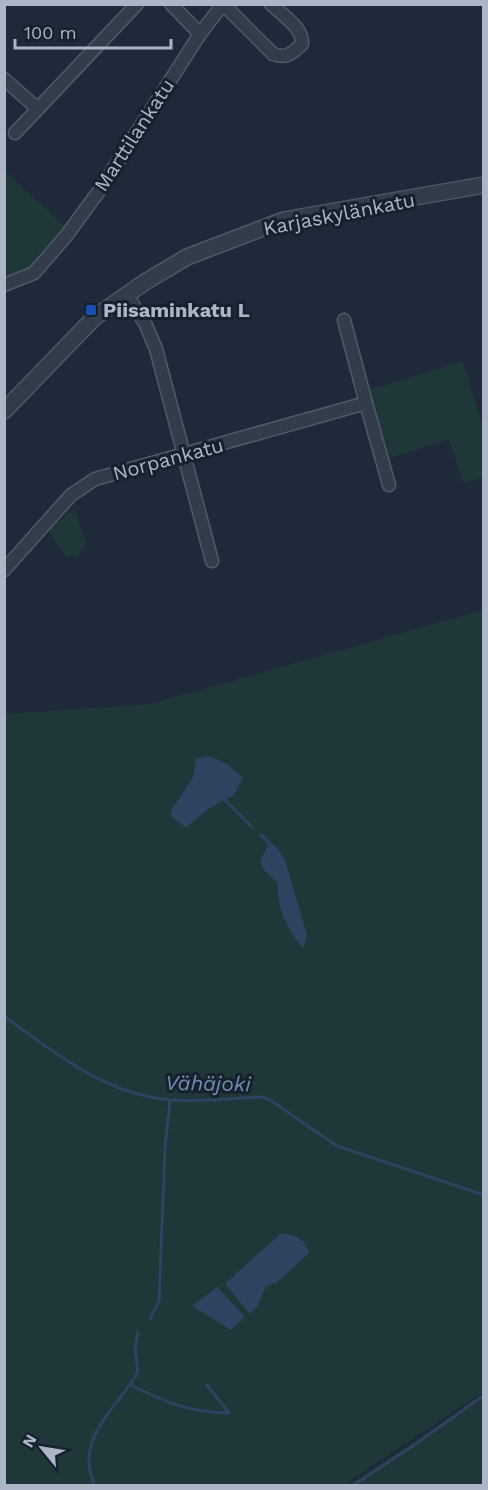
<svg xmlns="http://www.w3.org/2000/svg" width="488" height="1490" viewBox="0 0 488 1490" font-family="'Work Sans',sans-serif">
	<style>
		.green { fill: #20373a }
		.water { fill: #2e4360 }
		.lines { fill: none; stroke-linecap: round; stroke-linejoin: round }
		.stream { stroke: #2e4360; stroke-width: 3 }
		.minor-casing { stroke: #4f5968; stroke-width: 15 }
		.tertiary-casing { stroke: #4f5968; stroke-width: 18 }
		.minor { stroke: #323c4a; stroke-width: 12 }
		.tertiary { stroke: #323c4a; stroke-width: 15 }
		.transit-dot { fill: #1a4fb4; stroke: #17212e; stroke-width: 2 }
		.labels { text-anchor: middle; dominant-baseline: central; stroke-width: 6; stroke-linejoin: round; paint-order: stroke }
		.street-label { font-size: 20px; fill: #acb6c7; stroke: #17212e }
		.poi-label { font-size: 20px; font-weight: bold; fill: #acb6c7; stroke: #17212e; text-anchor: start }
		.water-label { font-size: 21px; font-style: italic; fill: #718db2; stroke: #17212e }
	</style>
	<rect width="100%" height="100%" fill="#1e2a39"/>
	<!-- green -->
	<g class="green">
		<path d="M4,170l62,58 -40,42 -22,8z"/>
		<path d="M463,361l20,67 1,49 -21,6 -14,-44 -59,19 -21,-68z"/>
		<path d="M74,509l12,34 -8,14 -12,-1 -18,-25z"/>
		<path d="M483,610v782l-139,93 -339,1v-772l146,-10z"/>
		<path d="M483,1396v89h-134z"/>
	</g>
	<!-- water -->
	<g class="water">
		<path d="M209,756l18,8 16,14 -9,17 -26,14 -22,19 -14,-11 -1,-6 22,-34 3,-18z"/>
		<path d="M269,843l6,2 10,15 22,75 -4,13c-16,-18 -27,-42 -25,-65l-13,-12 -5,-9z"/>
		<path d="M280,1234c14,-1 26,5 29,19l-33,30 -10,3 -9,21 -6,6 -3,-1 -23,-28z"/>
		<path d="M217,1287l28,30 -14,13 -39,-24z"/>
	</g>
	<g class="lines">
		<!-- stream -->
		<g class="stream">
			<path d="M225,800l27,27"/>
			<path d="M261,835l9,9"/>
			<path d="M4,1016c51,37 102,79 167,84 30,2 61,-2 92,-3l7,3 67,46 147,49"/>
			<path d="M150,1319l9,-18 6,-152 5,-49"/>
			<path d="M131,1385c36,18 57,27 98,28l-22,-28"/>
			<path d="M95,1486c-22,-47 21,-76 43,-114l-3,-24 3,-16"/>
			<path d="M352,1486l65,-43 67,-48"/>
		</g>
		<defs>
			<g id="minor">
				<path d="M171,4l29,30"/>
				<path d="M223,4l50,50c14,5 19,-1 29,-10 1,-17 -20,-29 -31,-40"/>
				<path d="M4,79l34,30"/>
				<path d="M15,133l122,-129"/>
				<path d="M4,285l30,-12 32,-37 33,-45 101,-157 23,-30"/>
				<path d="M126,294l19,29 11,26 56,212"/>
				<path d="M344,320l22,83"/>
				<path d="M4,570l67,-75 24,-16 271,-76 23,82"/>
			</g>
			<path id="tertiary" d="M4,411l91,-94 50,-35 42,-25 97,-37 200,-35"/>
		</defs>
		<!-- minor casing -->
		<use href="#minor" class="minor-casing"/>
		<!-- tertiary casing -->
		<use href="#tertiary" class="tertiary-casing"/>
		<!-- minor -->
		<use href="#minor" class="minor"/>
		<!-- tertiary -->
		<use href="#tertiary" class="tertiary"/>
	</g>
	<!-- markers -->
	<rect class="transit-dot" x="85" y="304" width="12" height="12" rx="3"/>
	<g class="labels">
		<!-- street labels -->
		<g class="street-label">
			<text transform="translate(134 135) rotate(-57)">Marttilankatu</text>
			<text transform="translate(339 214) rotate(-11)">Karjaskylänkatu</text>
			<text transform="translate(168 459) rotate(-15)">Norpankatu</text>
		</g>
		<!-- poi labels -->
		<g class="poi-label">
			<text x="103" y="310">Piisaminkatu L</text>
		</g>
		<!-- water labels -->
		<g class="water-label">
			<text transform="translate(208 1083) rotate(1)">Vähäjoki</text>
		</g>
	</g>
	<!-- border -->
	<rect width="488" height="1490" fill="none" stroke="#acb6c7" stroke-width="12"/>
	<!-- north arrow -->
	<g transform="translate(42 1448) rotate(300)" stroke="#17212e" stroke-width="4.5" paint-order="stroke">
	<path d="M0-4.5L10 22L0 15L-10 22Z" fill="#acb6c7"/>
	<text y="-9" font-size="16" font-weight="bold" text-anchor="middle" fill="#acb6c7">N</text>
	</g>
	<!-- scale -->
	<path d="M15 39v9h156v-9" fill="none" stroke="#acb6c7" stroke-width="3"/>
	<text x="24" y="39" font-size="18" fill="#acb6c7" stroke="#17212e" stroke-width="4.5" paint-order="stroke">100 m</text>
</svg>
